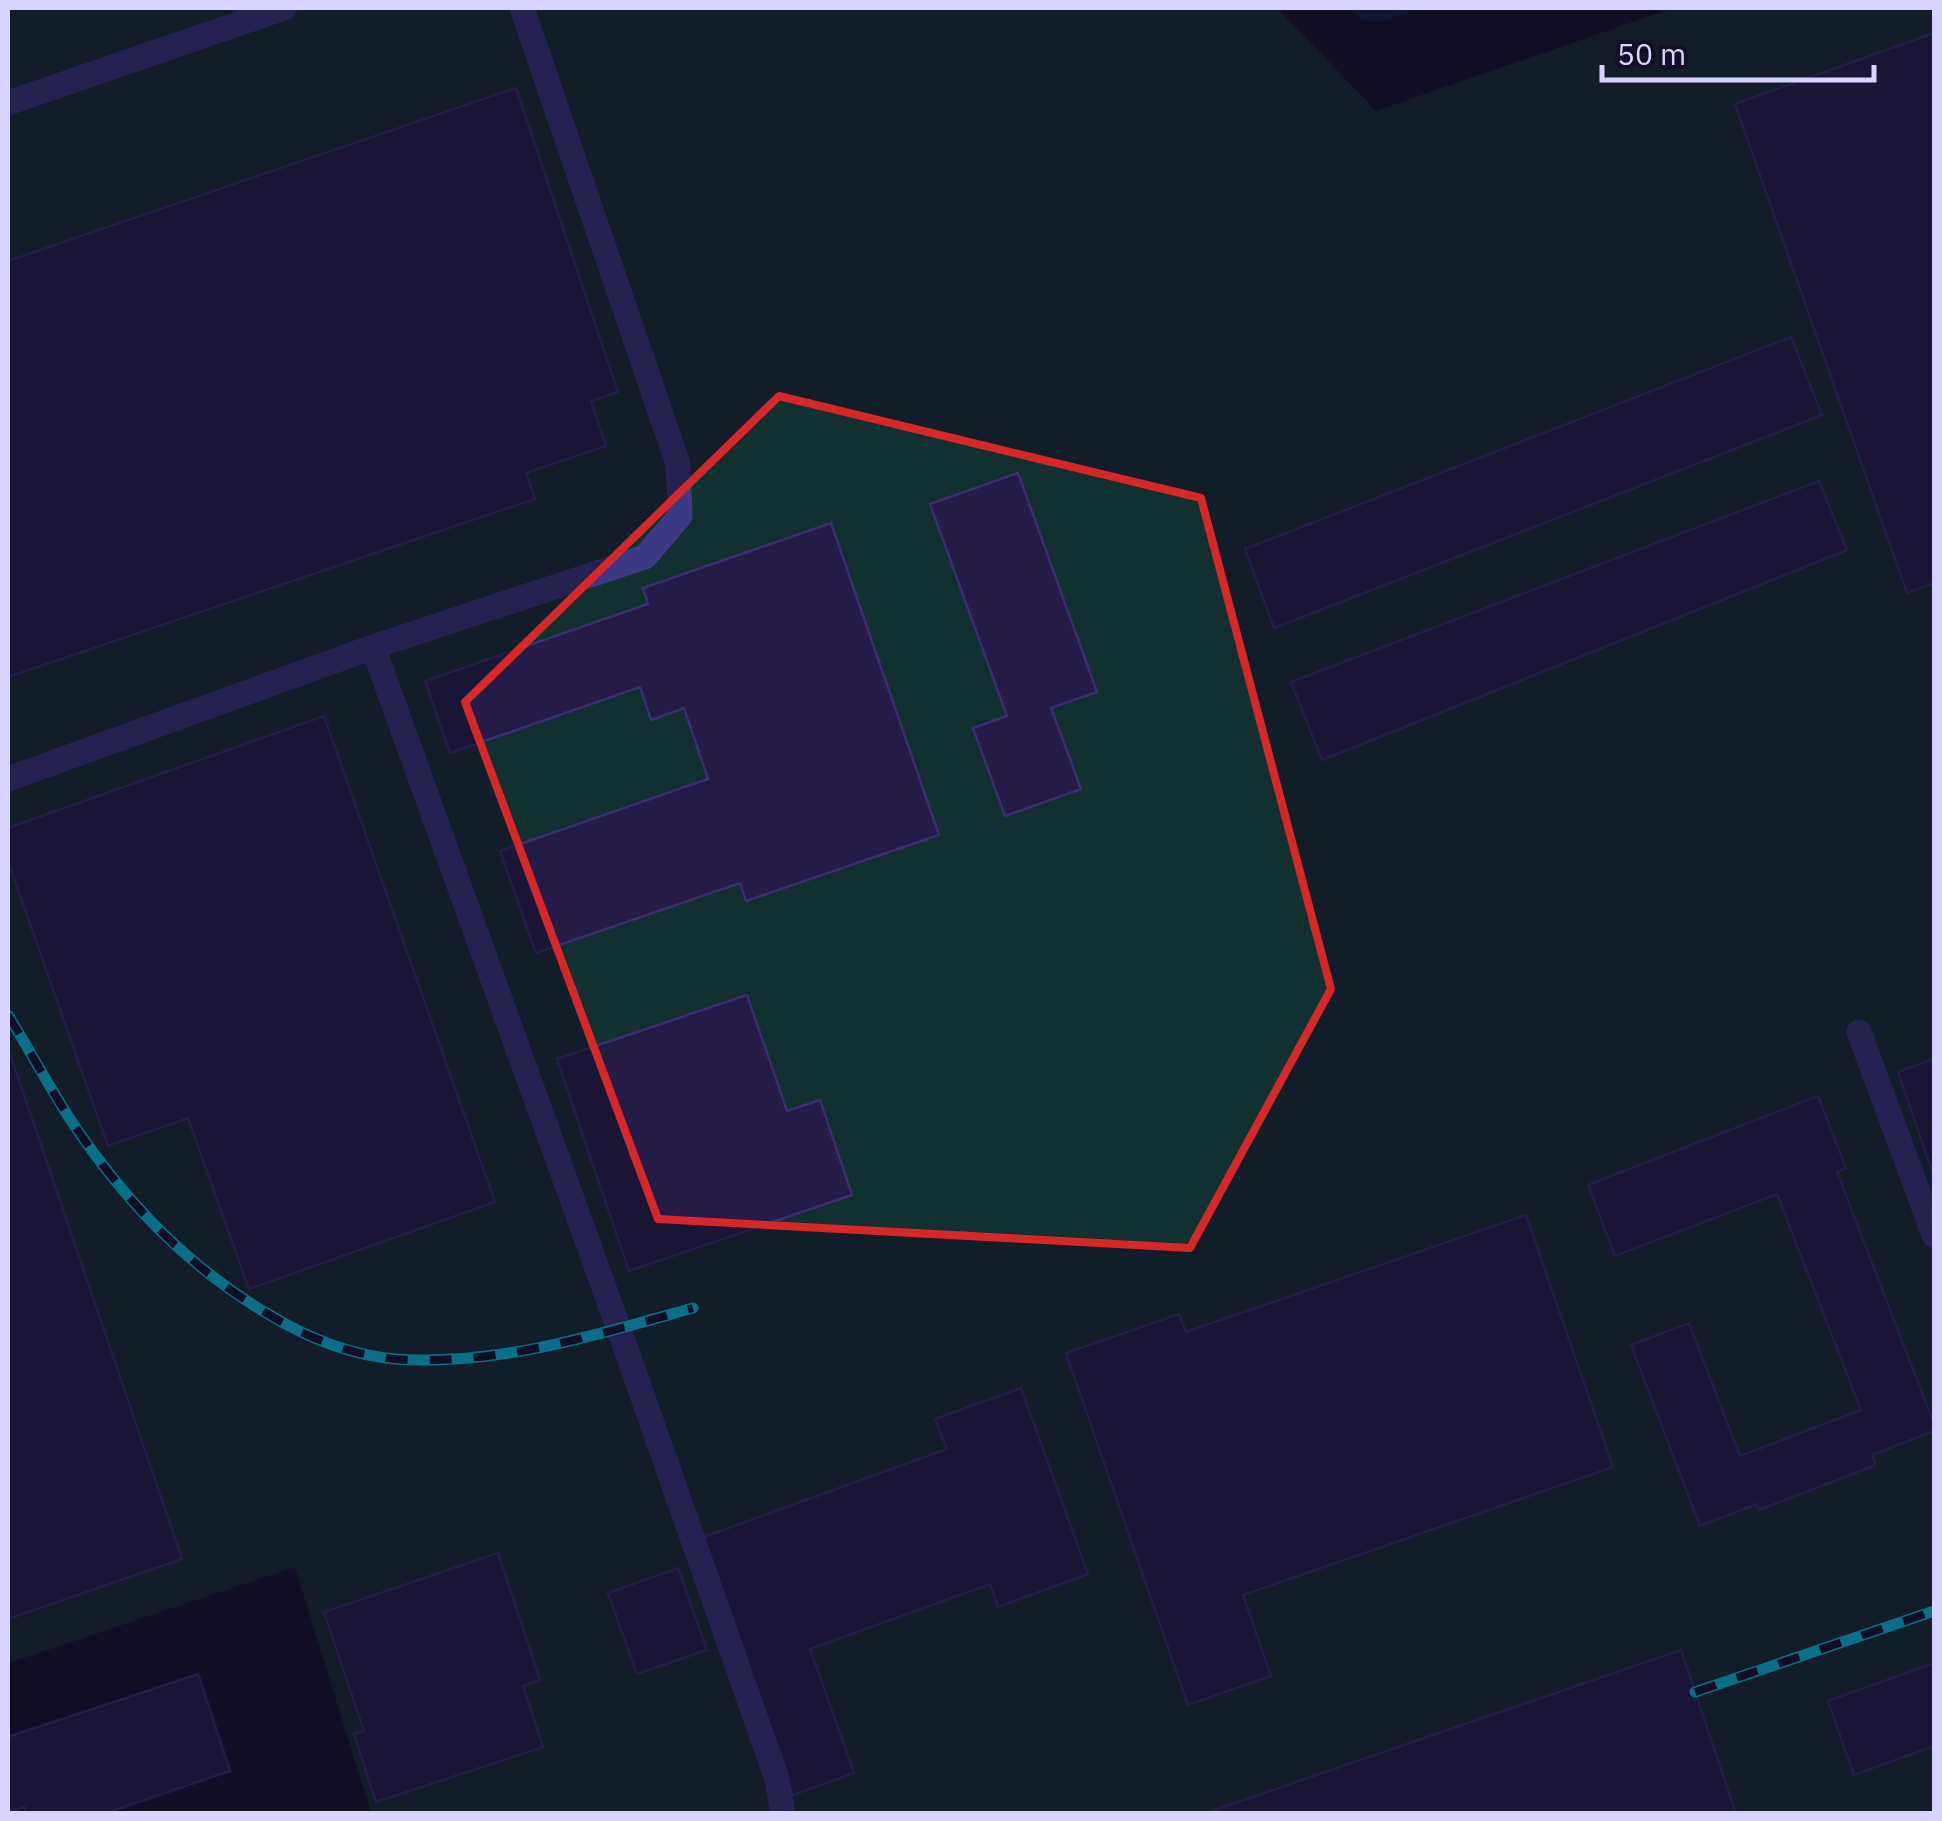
<svg xmlns="http://www.w3.org/2000/svg" width="1942" height="1821" viewBox="0 0 1942 1821" font-family="'IBM Plex Sans',sans-serif">
	<style>
		.green { fill: #12302f }
		.water { fill: #0c2248 }
		.building { fill: #241b47; stroke: #3b2d73; stroke-width: 2.5 }
		.lines { fill: none; stroke-linecap: round; stroke-linejoin: round }
		.minor { stroke: #3d3a85; stroke-width: 25 }
		.rail-casing { stroke: #00e5ff; stroke-width: 11 }
		.rail { stroke: #130f26; stroke-width: 8; stroke-dasharray: 22; stroke-linecap: butt }
		.marked { fill: none; stroke: #d62828; stroke-width: 8; stroke-linejoin: round }
	</style>
	<rect width="100%" height="100%" fill="#130f26"/>
	<!-- green -->
	<path class="green" d="M8,8h1269l99,103 297,-103h261v1805h-1563l-76,-246 -287,96z"/>
	<!-- water -->
	<path class="water" d="M1350,8h72l-40,13h-19z"/>
	<!-- building -->
	<g class="building">
		<path d="M1934,33v550l-27,10 -172,-489z"/>
		<path d="M516,88l102,304 -27,9 15,45 -80,27 9,26 -527,178v-416z"/>
		<path d="M1791,337l31,78 -548,213 -29,-79z"/>
		<path d="M1018,473l79,219 -46,16 30,81 -76,27 -32,-88 34,-12 -77,-212z"/>
		<path d="M1819,481l28,69 -525,210 -31,-78z"/>
		<path d="M831,523l108,312 -193,66 -6,-18 -204,70 -36,-102 208,-72 -24,-71 -33,12 -11,-33 -190,66 -25,-72 223,-77 -5,-16z"/>
		<path d="M324,716l171,486 -246,87 -61,-171 -80,28 -100,-285v-33z"/>
		<path d="M747,995l40,116 33,-11 32,95 -223,76 -72,-212z"/>
		<path d="M8,1048l174,511 -174,60z"/>
		<path d="M1934,1059v118l-36,-105z"/>
		<path d="M1818,1096l28,72 -9,4 97,252v7l-62,24 4,10 -117,45 -2,-6 -57,22 -69,-181 58,-22 51,133 121,-46 -84,-216 -162,62 -27,-71z"/>
		<path d="M1526,1215l87,252 -370,128 28,81 -83,29 -122,-352 113,-39 7,18z"/>
		<path d="M1021,1388l67,186 -90,33 -8,-23 -180,65 44,124 -61,22 -92,-257 246,-89 -12,-30z"/>
		<path d="M498,1553l42,127 -17,6 20,61 -167,55 -22,-68 10,-3 -40,-119z"/>
		<path d="M678,1568l29,82 -70,24 -29,-81z"/>
		<path d="M1681,1650l55,164h-533z"/>
		<path d="M1934,1663v83l-80,29 -26,-74z"/>
		<path d="M198,1674l32,97 -127,43h-77l-2,-7 -16,6v-76z"/>
	</g>
	<g class="lines">
		<!-- minor -->
		<g class="minor">
			<path d="M8,103l276,-95"/>
			<path d="M373,647l247,685 157,447 6,35"/>
			<path d="M8,779l365,-132 272,-90 35,-41 -2,-52 -156,-456"/>
			<path d="M1859,1032l75,203"/>
		</g>
		<defs>
			<g id="rail">
				<path d="M8,1015c21,34 40,70 62,104 53,80 115,146 198,195 38,23 82,41 127,45 102,7 202,-24 298,-51"/>
				<path d="M1695,1692l239,-81"/>
			</g>
		</defs>
		<!-- rail casing -->
		<use href="#rail" class="rail-casing"/>
		<!-- rail -->
		<use href="#rail" class="rail"/>
	</g>
	<!-- marked area -->
	<path d="M0 0H1942V1821H0ZM779,396l422,102 130,491 -141,259 -532,-29 -193,-517z" fill="#130f26" fill-opacity=".55" fill-rule="evenodd"/>
	<path class="marked" d="M779,396l422,102 130,491 -141,259 -532,-29 -193,-517z"/>
	<!-- border -->
	<rect width="1942" height="1821" fill="none" stroke="#d9d4ff" stroke-width="20"/>
	<!-- scale -->
	<path d="M1602 65v15h272v-15" fill="none" stroke="#d9d4ff" stroke-width="5"/>
	<text x="1617" y="65" font-size="30" fill="#d9d4ff" stroke="#130f26" stroke-width="8" paint-order="stroke">50 m</text>
</svg>
